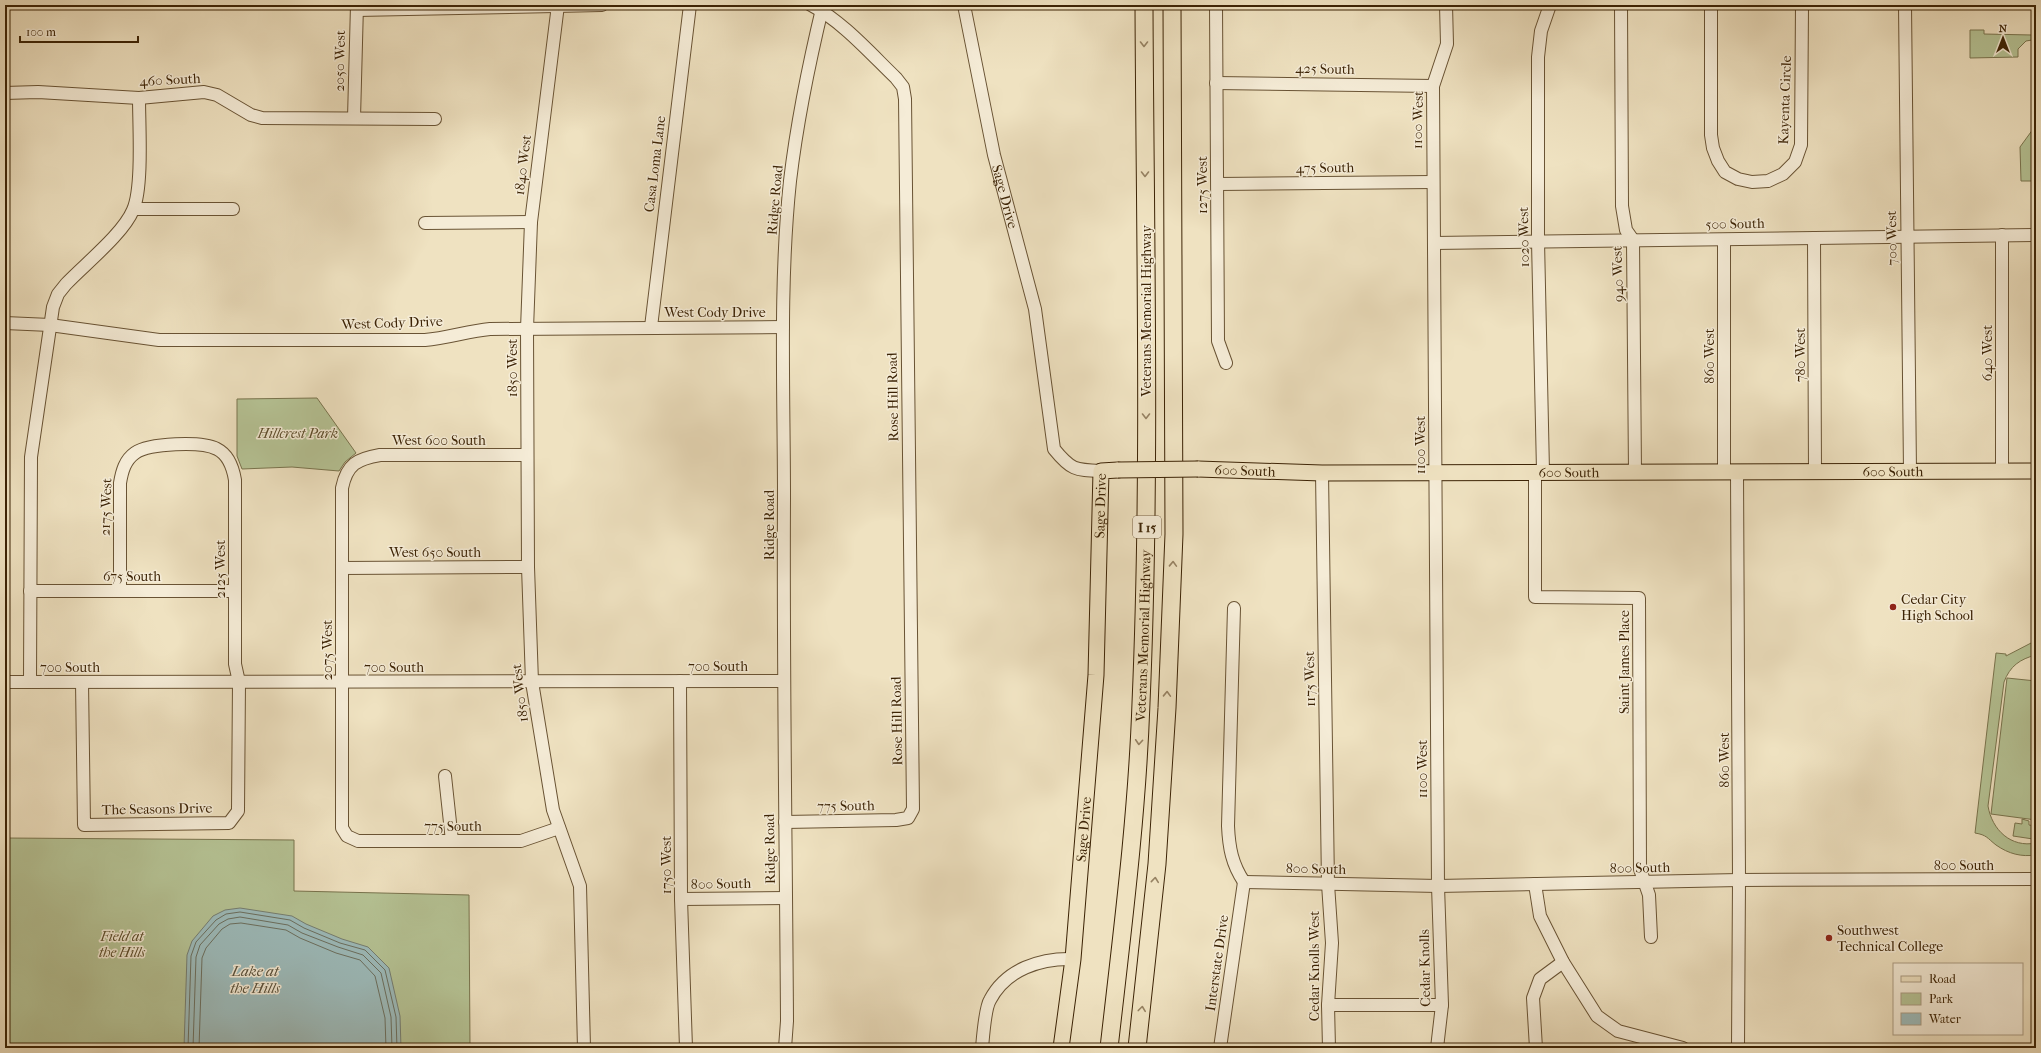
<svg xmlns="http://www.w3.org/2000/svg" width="2041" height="1053" viewBox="0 0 2041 1053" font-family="'IM FELL French Canon',serif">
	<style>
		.green { fill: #b6c496; stroke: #79744e }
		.water { fill: #9dbcbc; stroke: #767f73 }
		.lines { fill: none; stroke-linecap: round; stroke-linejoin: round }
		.shore { stroke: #6c7060; stroke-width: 1 }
		.minor-casing { stroke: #695334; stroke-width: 14 }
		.major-casing { stroke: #3c2305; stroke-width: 17 }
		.highway-casing { stroke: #3c2305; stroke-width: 19 }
		.minor { stroke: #f5ecd7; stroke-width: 12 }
		.major { stroke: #efe2c1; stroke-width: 15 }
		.highway { stroke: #efe2c1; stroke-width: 17 }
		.major-bridge-casing { stroke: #3c2305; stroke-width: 17; stroke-linecap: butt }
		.major-bridge { stroke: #efe2c1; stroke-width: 15 }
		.oneway { stroke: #968263 }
		.poi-dot { fill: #8f2418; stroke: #f5ecd7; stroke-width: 1.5 }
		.labels { text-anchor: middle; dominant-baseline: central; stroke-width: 3; stroke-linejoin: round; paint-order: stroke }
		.shield { fill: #f5ecd7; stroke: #745f44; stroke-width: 1 }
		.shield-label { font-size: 13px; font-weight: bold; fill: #3c2305 }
		.street-label { font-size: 14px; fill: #3c2305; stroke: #f5ecd7 }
		.park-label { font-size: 14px; font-style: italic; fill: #5a4b29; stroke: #f5ecd7 }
		.poi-label { font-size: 14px; fill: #3c2305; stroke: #f5ecd7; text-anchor: start }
		.water-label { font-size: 15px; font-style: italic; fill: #59513c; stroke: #f5ecd7 }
	</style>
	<rect width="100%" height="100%" fill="#efe2c1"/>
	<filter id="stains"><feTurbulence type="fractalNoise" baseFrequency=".005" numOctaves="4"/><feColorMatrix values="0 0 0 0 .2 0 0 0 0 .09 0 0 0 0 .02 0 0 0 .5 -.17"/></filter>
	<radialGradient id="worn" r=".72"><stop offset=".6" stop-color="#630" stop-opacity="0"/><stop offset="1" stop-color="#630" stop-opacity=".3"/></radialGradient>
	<!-- green -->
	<g class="green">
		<path d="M1970,30h14v4l48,1v5l-6,1 -8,8v8l-48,1z"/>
		<path d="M2036,125v56h-15l-1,-34z"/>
		<path d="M317,398l39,55 -11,9 -6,9 -47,-4 -50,2 -5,-13v-57z"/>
		<path d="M2033,642h3v13c-16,4 -26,11 -32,27l-16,124c4,24 23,42 48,37v12c-15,2 -27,-1 -40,-10 -9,-7 -9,-10 -21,-12l21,-180 10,1v2z"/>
		<path d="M2007,678l29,3v139l-45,-6z"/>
		<path d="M2022,819l7,2v4l6,1 -2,13 -20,-3 2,-13 7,1z"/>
		<path d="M5,838l289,2v51l175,4 1,153h-465z"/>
	</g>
	<!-- water -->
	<path class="water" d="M240,908l52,8 14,8 36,15 26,8 21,21 11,48 1,32h-217l3,-93 5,-14 21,-25 12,-6z"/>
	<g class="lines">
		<!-- shore -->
		<g class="shore">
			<path d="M188,1048l3,-92 5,-14 20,-22 10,-6 14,-2 50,8 14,8 36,15 25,7 20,20 11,47 1,31"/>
			<path d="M193,1048l3,-91 4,-12 19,-21 9,-5 12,-2 48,8 14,8 36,14 25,8 18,18 10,44 1,31"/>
			<path d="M199,1048l3,-90 4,-10 16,-19 8,-5 11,-1 45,7 14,8 36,15 24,7 15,16 10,42 1,30"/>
		</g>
		<defs>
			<g id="minor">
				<path d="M558,5l-27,217 -4,107 1,238 4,115 21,128 27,76 4,162"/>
				<path id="s1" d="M964,5l30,150 41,154 19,140c17,21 21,21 47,22"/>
				<path d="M1216,5l2,336 8,22"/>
				<path d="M1621,5l1,201 4,24 7,10 2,232"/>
				<path d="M1711,5v130l2,13 5,13 7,11 13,7 14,3 16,-1 15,-7 12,-12 6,-17 1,-140"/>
				<path d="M1905,5l5,466"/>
				<path d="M357,10l245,-5"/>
				<path d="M1216,83l217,3"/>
				<path d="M5,93l33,-1 101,6 65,-6 13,3 34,20 11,3 173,1"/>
				<path d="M354,118l3,-113"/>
				<path d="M1218,184l215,-2"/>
				<path d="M134,209h99"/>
				<path d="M425,223l106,-1"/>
				<path d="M2002,235v236"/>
				<path d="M1814,238l1,233"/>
				<path d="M1434,243l602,-8"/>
				<path d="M5,323l45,2 109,15h266c23,-2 43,-9 65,-11l293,-2"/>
				<path d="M651,327l39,-322"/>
				<path d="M527,455h-147c-23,4 -33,9 -38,33v340l5,8 11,5h163l38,-13"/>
				<path d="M1535,471v126l104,1 1,271 9,26 2,42"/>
				<path d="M1543,471l-5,-230v-184l3,-26 9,-26"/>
				<path d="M1724,472v-232"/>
				<path d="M1737,472l2,408 -1,168"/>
				<path d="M1322,473l6,411 4,59 -4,62 1,43"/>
				<path d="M342,568l186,-1"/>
				<path d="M30,591h205"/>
				<path d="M1234,608l-6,218c1,22 4,38 16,56"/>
				<path d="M680,681l1,218 5,149"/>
				<path d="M5,682l778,-1"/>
				<path d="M30,682l1,-225 22,-150 5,-13 8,-10c19,-20 57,-50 67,-74 10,-22 6,-85 6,-112"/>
				<path d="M82,682l2,143 145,-2 9,-12 1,-129 -4,-18v-184c-2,-12 -6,-25 -18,-31 -15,-8 -68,-6 -82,4 -10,7 -13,18 -15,30v108"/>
				<path d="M445,776l7,65"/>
				<path d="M785,822l111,-2 12,-2 5,-9 -8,-710 -2,-12 -7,-9c-25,-24 -54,-57 -85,-73"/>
				<path d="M1244,882l194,4 301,-6 297,-1"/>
				<path d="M1535,884l5,32 23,46 34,54 21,15 65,17"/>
				<path d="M681,899l105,-1"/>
				<path d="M1328,1005h114"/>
				<path d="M785,1048l2,-27c-1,-174 -4,-349 -3,-523 0,-105 -5,-212 6,-317 7,-59 19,-118 33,-176"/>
				<path d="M982,1048c1,-11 3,-40 8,-48 16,-31 51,-42 83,-41"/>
				<path d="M1220,1048l24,-166"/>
				<path d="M1437,1048l5,-43 -4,-119 -5,-800 14,-42 -1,-39"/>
				<path d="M1536,1048l-3,-50 7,-19 23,-17"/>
			</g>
			<g id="major">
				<path id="s2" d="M1198,469l124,4 714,-2"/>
				<path id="s3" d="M1061,1048l12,-89 23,-284 5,-204 17,-1"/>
			</g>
			<g id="highway">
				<path id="s4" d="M1109,1048c13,-115 28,-230 32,-345 10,-232 4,-465 3,-698"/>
				<path d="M1137,1048l20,-184 10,-156 7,-174 -2,-529"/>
			</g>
		</defs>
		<!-- minor casing -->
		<use href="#minor" class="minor-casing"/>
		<!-- major casing -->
		<use href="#major" class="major-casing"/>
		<!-- highway casing -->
		<use href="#highway" class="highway-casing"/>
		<!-- minor -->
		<use href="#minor" class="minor"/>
		<!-- major -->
		<use href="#major" class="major"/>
		<!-- highway -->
		<use href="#highway" class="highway"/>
		<defs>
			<path id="major-bridge" d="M1118,470l80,-1"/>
		</defs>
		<!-- major-bridge casing -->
		<use href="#major-bridge" class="major-bridge-casing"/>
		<!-- major-bridge -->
		<use href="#major-bridge" class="major-bridge"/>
	</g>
	<!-- one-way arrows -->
	<defs><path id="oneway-chevron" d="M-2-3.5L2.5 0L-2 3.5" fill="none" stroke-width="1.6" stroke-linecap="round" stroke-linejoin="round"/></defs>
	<g class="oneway">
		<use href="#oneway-chevron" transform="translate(1144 44) rotate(90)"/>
		<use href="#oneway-chevron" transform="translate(1145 174) rotate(90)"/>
		<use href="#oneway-chevron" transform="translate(1146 416) rotate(90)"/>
		<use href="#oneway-chevron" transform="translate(1173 564) rotate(-88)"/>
		<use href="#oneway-chevron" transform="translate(1167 694) rotate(-88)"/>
		<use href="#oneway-chevron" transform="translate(1139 742) rotate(94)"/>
		<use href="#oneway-chevron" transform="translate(1155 880) rotate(-84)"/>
		<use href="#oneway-chevron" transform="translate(1142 1009) rotate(-83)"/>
	</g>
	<!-- markers -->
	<g class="poi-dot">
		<circle cx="1893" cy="607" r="4"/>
		<circle cx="1829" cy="938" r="4"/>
	</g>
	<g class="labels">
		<!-- shield labels -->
		<rect class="shield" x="1133" y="516" width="28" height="22" rx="3"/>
		<g class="shield-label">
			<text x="1147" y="527">I 15</text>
		</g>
		<!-- street labels -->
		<g class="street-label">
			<text transform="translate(340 61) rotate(-89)">2050 West</text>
			<text transform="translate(1325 69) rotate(1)">425 South</text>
			<text transform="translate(170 80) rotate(-3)">460 South</text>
			<text transform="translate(1785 100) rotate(-88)">Kayenta Circle</text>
			<text transform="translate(1418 120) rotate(-89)">1100 West</text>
			<text transform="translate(655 164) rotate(-83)">Casa Loma Lane</text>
			<text transform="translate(523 165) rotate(-83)">1840 West</text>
			<text transform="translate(1325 168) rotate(-1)">475 South</text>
			<text transform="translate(1202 185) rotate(-90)">1275 West</text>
			<text stroke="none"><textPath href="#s1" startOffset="196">Sage Drive</textPath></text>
			<text transform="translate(775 200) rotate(-85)">Ridge Road</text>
			<text transform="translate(1735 224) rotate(-1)">500 South</text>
			<text transform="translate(1524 237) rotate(-91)">1020 West</text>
			<text transform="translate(1892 238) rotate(-91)">700 West</text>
			<text transform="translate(1618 274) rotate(-92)">940 West</text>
			<text transform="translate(1146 311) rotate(-90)">Veterans Memorial Highway</text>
			<text x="715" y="312">West Cody Drive</text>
			<text transform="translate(392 323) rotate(-2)">West Cody Drive</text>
			<text transform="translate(1987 353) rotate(-90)">640 West</text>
			<text transform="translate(1800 355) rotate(-90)">780 West</text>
			<text transform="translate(1709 356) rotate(-90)">860 West</text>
			<text transform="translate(512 368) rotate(-90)">1850 West</text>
			<text transform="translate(893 397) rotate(-91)">Rose Hill Road</text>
			<text x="439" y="440">West 600 South</text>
			<text transform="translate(1420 445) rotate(-90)">1100 West</text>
			<text stroke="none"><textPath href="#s2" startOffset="47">600 South</textPath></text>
			<text stroke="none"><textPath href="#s2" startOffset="371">600 South</textPath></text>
			<text stroke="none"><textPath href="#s2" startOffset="695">600 South</textPath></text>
			<text transform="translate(106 507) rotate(-88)">2175 West</text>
			<text stroke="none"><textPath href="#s3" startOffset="544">Sage Drive</textPath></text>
			<text transform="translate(769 525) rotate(-90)">Ridge Road</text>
			<text x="435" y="552">West 650 South</text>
			<text transform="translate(220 569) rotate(-90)">2125 West</text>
			<text x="132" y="576">675 South</text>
			<text stroke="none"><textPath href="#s4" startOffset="414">Veterans Memorial Highway</textPath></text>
			<text transform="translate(327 650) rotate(-90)">2075 West</text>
			<text transform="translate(1624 662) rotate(-90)">Saint James Place</text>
			<text x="718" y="666">700 South</text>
			<text x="70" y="667">700 South</text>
			<text x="394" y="667">700 South</text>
			<text transform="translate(1310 679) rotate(-91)">1175 West</text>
			<text transform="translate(520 693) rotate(-97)">1850 West</text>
			<text transform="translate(897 721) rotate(-91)">Rose Hill Road</text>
			<text transform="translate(1724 760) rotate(-90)">860 West</text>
			<text transform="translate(1422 769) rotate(-90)">1100 West</text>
			<text transform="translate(846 806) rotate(-1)">775 South</text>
			<text transform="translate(157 809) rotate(-1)">The Seasons Drive</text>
			<text x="453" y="826">775 South</text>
			<text stroke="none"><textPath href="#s3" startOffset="220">Sage Drive</textPath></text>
			<text transform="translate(770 849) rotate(-91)">Ridge Road</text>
			<text transform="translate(666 865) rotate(-90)">1750 West</text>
			<text x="1964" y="865">800 South</text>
			<text transform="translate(1640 868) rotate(-1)">800 South</text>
			<text transform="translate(1316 869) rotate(1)">800 South</text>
			<text transform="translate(721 884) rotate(-1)">800 South</text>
			<text transform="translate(1217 963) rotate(-82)">Interstate Drive</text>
			<text transform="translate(1314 966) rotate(-90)">Cedar Knolls West</text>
			<text transform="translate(1425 968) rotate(-91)">Cedar Knolls</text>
		</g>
		<!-- park labels -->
		<g class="park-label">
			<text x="298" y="433">Hillcrest Park</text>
			<text x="122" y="936">Field at<tspan x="122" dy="16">the Hills</tspan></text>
		</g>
		<!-- poi labels -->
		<g class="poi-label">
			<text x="1901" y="599">Cedar City<tspan x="1901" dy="16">High School</tspan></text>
			<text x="1837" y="930">Southwest<tspan x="1837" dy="16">Technical College</tspan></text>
		</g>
		<!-- water labels -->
		<g class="water-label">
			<text x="255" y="971">Lake at<tspan x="255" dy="17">the Hills</tspan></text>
		</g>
	</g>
	<!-- margin -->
	<rect width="2041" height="1053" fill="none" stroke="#efe2c1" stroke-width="20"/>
	<rect x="6" y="6" width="2029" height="1041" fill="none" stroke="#3c2305" stroke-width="2"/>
	<rect x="10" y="10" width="2021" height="1033" fill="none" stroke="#3c2305"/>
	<!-- legend -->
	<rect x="1893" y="963" width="130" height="72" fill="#f5ecd7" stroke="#ab9c83"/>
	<rect x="1901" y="976" width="20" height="6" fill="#efe2c1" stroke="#ab9c83"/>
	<text x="1929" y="983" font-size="12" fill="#3c2305">Road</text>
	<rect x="1901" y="993" width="20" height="12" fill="#b6c496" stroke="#ab9c83"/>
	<text x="1929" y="1003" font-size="12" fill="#3c2305">Park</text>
	<rect x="1901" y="1013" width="20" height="12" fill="#9dbcbc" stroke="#ab9c83"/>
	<text x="1929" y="1023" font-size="12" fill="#3c2305">Water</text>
	<!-- north arrow -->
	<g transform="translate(2003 38)" stroke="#f5ecd7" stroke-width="3" paint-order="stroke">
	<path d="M0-3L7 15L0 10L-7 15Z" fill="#3c2305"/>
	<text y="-6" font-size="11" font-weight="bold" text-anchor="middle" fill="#3c2305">N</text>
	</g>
	<!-- scale -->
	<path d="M20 36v6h118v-6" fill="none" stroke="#3c2305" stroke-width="2"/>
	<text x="26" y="36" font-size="12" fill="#3c2305" stroke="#f5ecd7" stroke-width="3" paint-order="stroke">100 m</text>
	<rect width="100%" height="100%" filter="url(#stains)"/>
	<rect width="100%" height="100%" fill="url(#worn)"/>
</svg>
